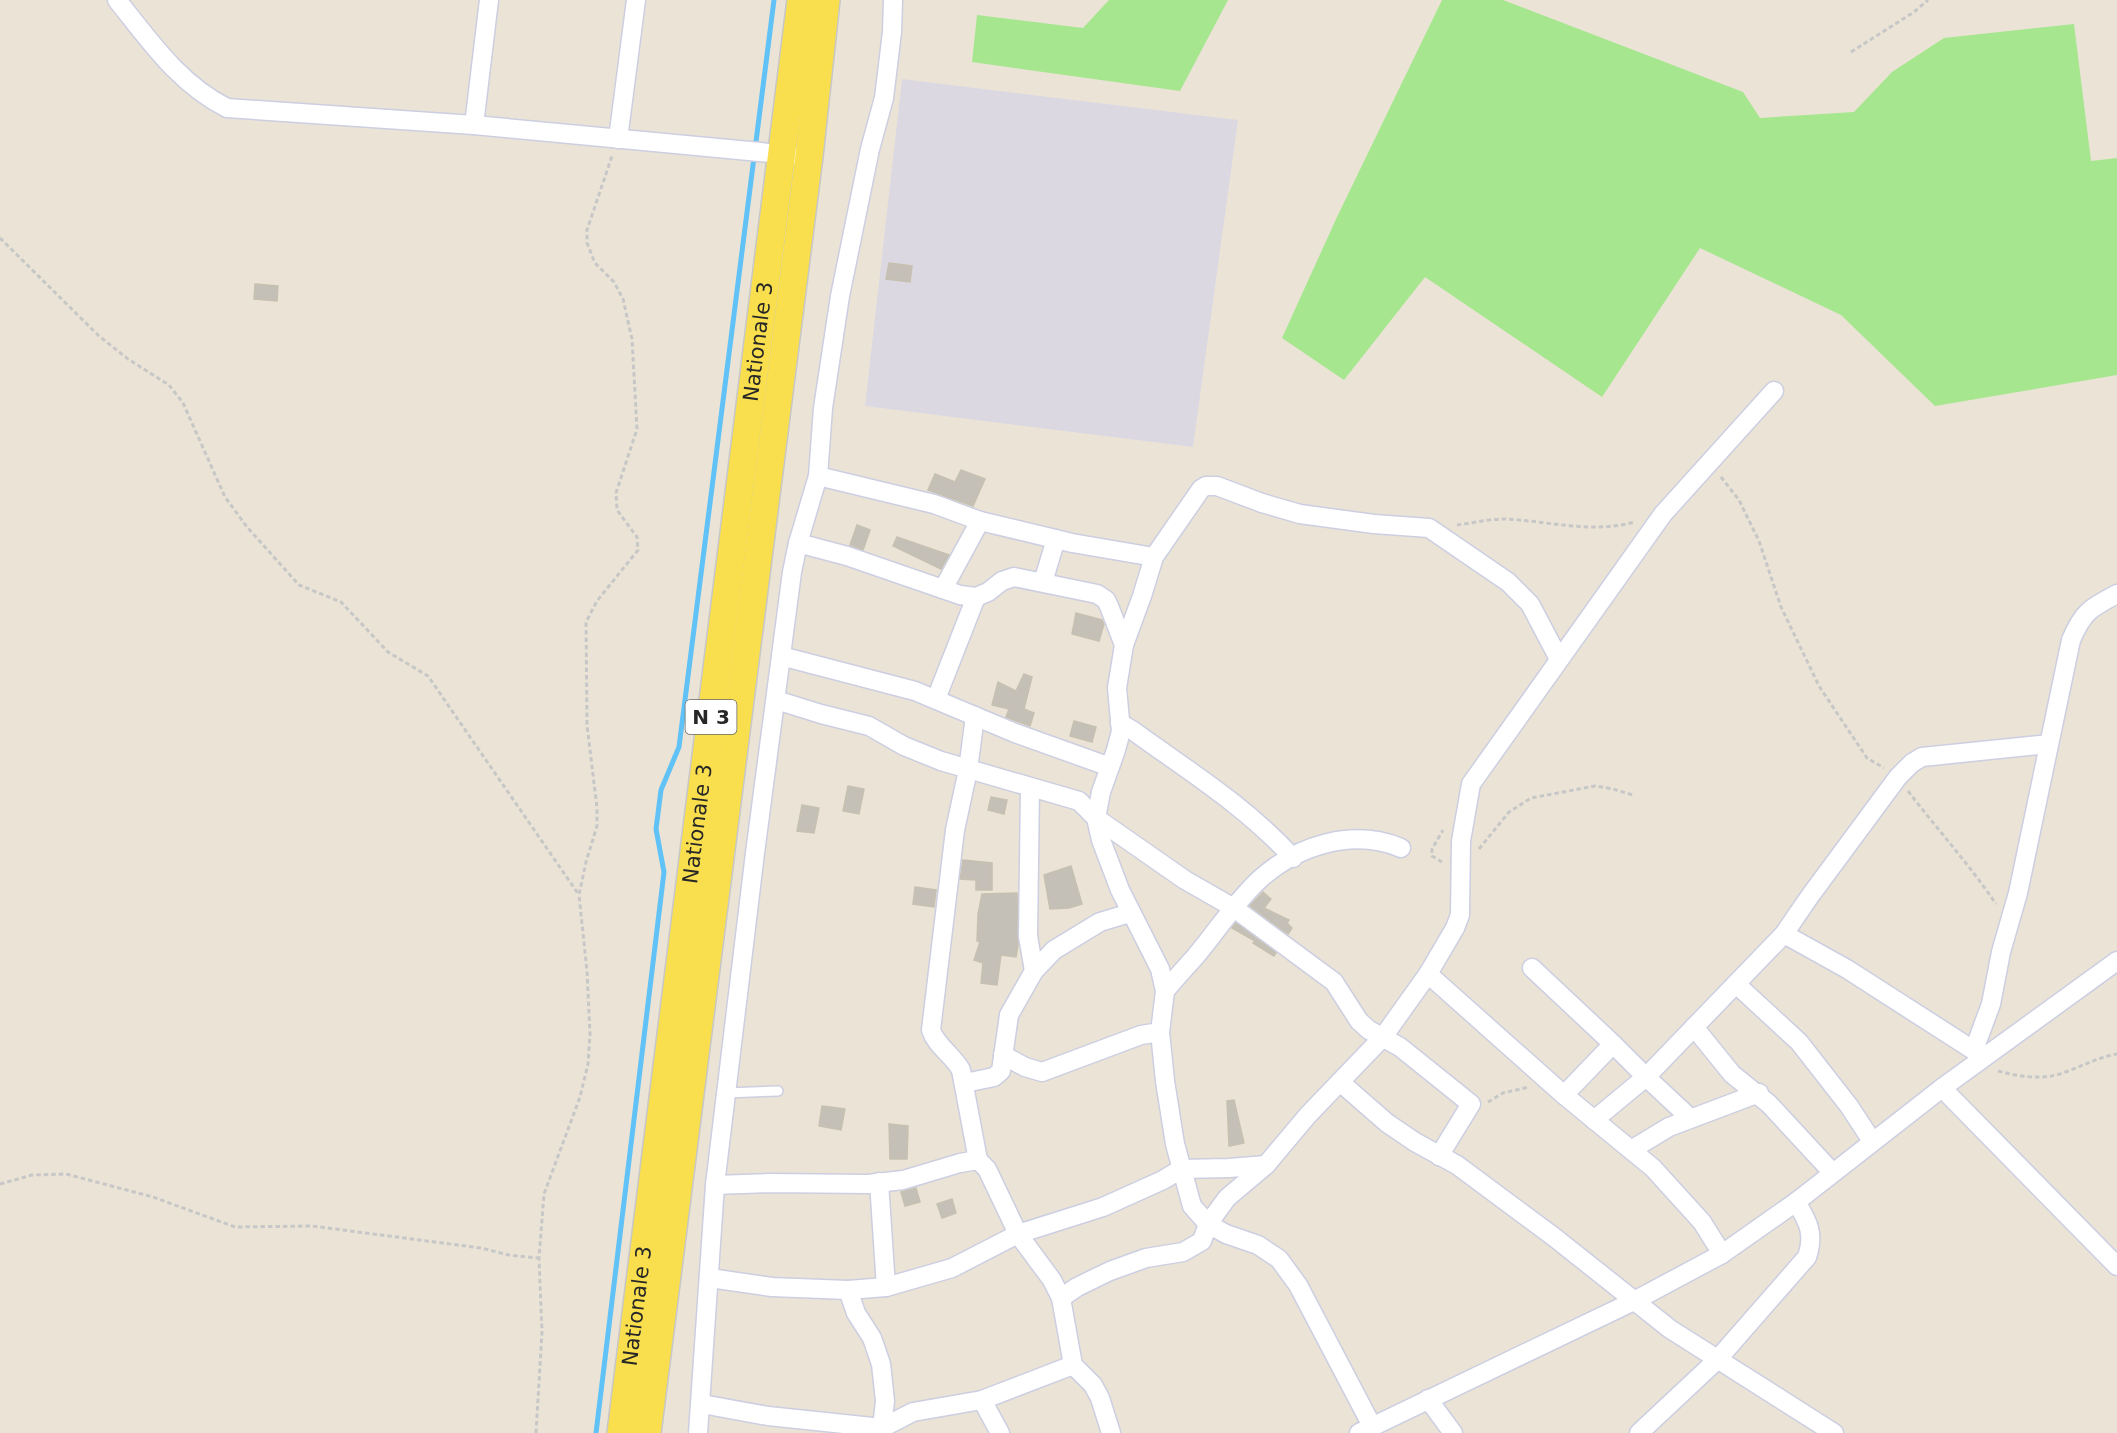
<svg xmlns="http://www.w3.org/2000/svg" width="2117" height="1433" viewBox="0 0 2117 1433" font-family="'DejaVu Sans',sans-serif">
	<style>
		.industrial { fill: #dcd8e2 }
		.green { fill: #a5e68e }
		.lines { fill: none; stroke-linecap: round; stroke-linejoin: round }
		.stream { stroke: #60c2f6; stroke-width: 5 }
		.building { fill: #c5c0b7; stroke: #c6c0b0; stroke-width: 1.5 }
		.service-casing { stroke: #cccee1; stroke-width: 12 }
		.minor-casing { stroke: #cccee1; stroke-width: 21 }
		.primary-casing { stroke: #c7c7c7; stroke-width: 30 }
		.path { stroke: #c7c7c7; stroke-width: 3; stroke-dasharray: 4.5 3; stroke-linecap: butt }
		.service { stroke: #fff; stroke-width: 9 }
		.minor { stroke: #fff; stroke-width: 18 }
		.primary { stroke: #f9df4d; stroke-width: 27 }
		.labels { text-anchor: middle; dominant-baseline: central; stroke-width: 6; stroke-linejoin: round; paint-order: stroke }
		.shield { fill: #fff; stroke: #686868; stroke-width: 1.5 }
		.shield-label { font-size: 20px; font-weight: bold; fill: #272727 }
		.street-label { font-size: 21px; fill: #272727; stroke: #fff }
	</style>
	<rect width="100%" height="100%" fill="#ebe4d6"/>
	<!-- industrial -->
	<path class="industrial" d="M902,79l336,41 -45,327 -328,-41z"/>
	<!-- green -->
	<g class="green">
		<path d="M1109,0h119l-48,91 -208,-29 5,-47 106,13z"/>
		<path d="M1442,0h61l240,92 17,26 94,-6 38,-40 52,-34 130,-14 17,137 26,-3v217l-182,31 -94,-91 -141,-67 -98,149 -177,-120 -81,103 -62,-42 55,-121z"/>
	</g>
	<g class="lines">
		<!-- stream -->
		<path class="stream" d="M596,1433l68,-561 -8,-43 5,-39 18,-43 95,-747"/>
	</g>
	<!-- building -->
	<g class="building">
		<path d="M889,263l23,3 -2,16 -24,-3z"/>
		<path d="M255,284l23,2 -1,15 -23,-2z"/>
		<path d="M961,470l24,9 -12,27 -45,-16 7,-16 20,8z"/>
		<path d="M857,525l13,5 -7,20 -13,-5z"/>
		<path d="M897,537l52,18 -8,14 -48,-23z"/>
		<path d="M1076,613l26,7 2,4 -5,17 -27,-7z"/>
		<path d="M1024,674l8,3 -8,32 10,4 -4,13 -24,-9 3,-8 -17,-4 6,-23 18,9z"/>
		<path d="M1074,721l22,6 -4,15 -22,-6z"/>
		<path d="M848,786l16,3 -5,25 -16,-3z"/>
		<path d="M991,797l16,3 -3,14 -16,-4z"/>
		<path d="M802,805l17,3 -5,25 -17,-2z"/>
		<path d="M963,860l29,3v27h-16v-10l-16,-1z"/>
		<path d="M1071,866l11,38 -13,4 -19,1 -6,-34z"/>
		<path d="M915,887l21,3 -2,17 -21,-3z"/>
		<path d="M1263,892l8,7 -7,9 25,12 -2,3 5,5 -4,6 -38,-28z"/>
		<path d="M1017,893l1,52 -2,12 -15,-2 -4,30 -16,-2 2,-20 -9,-3 6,-18 -3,-1 1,-27 4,-20z"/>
		<path d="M1236,923l40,30 -2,3 -21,-13 2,-2 -23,-13z"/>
		<path d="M1234,1100l10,43 -15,3 -2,-45z"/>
		<path d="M822,1106l23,3 -4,21 -22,-4z"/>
		<path d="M889,1124l19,2 -1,33h-17z"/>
		<path d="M916,1188l4,14 -15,4 -4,-14z"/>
		<path d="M952,1199l4,14 -14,5 -5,-14z"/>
	</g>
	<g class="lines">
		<defs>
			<path id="service" d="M726,1093l52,-2"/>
			<g id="minor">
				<path d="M117,0c33,41 62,84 110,108l247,17 318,30"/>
				<path d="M474,125l15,-125"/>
				<path d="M618,139l18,-139"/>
				<path d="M818,476l116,28 46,17 92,22 82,14"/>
				<path d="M798,543l49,13 113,39 16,2 12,-5 14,-11 12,-4 83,17 9,6 3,6 15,39"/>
				<path d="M1043,582l13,-43"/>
				<path d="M943,589l37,-68"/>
				<path d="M781,656l134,35 100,42 95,34"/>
				<path d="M936,699l40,-102"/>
				<path d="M776,700l45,14 48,12 35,20 37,15 138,40 17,17 89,62 49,28 100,74 25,39 10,9 31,17 71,57 -32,52"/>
				<path d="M975,716l-7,54 -13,60 -24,200c5,16 22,25 30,40l17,90"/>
				<path d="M1120,723l12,7c55,40 115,77 161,128"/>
				<path d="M1030,788l-2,148 6,35"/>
				<path d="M1784,934l63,35 137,88"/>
				<path d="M1532,968l81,76"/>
				<path d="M1428,974l136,121 89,73 49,54 20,32"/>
				<path d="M1736,984l63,58 50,64 23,35"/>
				<path d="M1165,991c10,-12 20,-23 30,-34 22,-26 40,-55 65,-78 38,-34 93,-51 141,-31"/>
				<path d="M1694,1027l38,47 37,30 63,68"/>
				<path d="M1974,1050l17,-46 10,-52 17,-59 53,-253c12,-28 19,-32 46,-46"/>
				<path d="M1003,1055l22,12 17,5 99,-37 19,-3"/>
				<path d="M1340,1082l47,41 28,19 42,23 97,72 116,92 164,104"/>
				<path d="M965,1083l29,-6 7,-6 8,-56 25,-44 20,-21 46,-28 30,-9"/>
				<path d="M1942,1088l175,178"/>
				<path d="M1564,1095l49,-51 33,33 138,-143 26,-38 88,-119 14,-14 10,-6 127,-13"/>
				<path d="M1594,1120l52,-43 44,41"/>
				<path d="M1631,1150l38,-23 90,-34"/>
				<path d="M879,1182l7,105"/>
				<path d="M715,1185l56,-2 97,1 35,-4 57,-17 18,-3 9,9 31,65 34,46 9,18 12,67 20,20 7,13 11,35"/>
				<path d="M710,1278l62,9 76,3 38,-3 66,-19 66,-34 85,-27 60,-27 18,-11 48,-1 37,-3"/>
				<path d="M848,1290l8,23 16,25 9,26 4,37 -3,27"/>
				<path d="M1061,1298l16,-11 33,-16 36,-13 37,-6 19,-11 6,-17 19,-26 39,-33 42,-50 75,-78 45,-63 27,-46 5,-13 1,-74 10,-57 192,-270 111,-123"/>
				<path d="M1428,1399l25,34"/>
				<path d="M982,1400l18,33"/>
				<path d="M702,1404l66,12 114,12 31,-16 69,-12 91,-35"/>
				<path d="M1372,1426l-74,-141 -19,-26 -21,-14 -32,-11 -18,-10 -16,-18 -17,-62 -10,-63 -5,-49 5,-41 -5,-22 -40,-79 -19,-50 -5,-22 5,-26 15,-42 5,-19 -4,-43 7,-43 18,-49 12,-39 47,-68 5,-3h11l45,17 38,11 74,10 55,4 79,54 22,22 29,55"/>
				<path d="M698,1433l17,-248 40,-332 37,-281 6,-29 20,-67 5,-68 17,-112 30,-147 14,-51 8,-66 1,-32"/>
				<path d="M1359,1433l275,-132 88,-47 74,-52 146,-114 175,-127"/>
				<path d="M1639,1433l78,-73 90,-103c8,-23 1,-36 -11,-55"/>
			</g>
			<g id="primary">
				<path id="s1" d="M621,1433l180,-1433"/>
				<path d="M647,1433l162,-1277 17,-156"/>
			</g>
		</defs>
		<!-- service casing -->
		<use href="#service" class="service-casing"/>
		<!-- minor casing -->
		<use href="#minor" class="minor-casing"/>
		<!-- primary casing -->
		<use href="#primary" class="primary-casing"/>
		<!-- path -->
		<g class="path">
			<path d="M1851,52l63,-40 14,-12"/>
			<path d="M0,238l99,98 29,23 41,26 14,18 42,94 22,30 52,58 42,17 47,50 40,24 151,219"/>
			<path d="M1721,477l18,23 20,41 22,66 38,79 48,72 17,10"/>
			<path d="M1457,525c15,-2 32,-6 47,-6 45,2 87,15 131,3"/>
			<path d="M1908,791c29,38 61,73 88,113"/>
			<path d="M1479,849l30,-37 22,-14 64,-12 18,3 20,6"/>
			<path d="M1442,862l-10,-6v-7l11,-19"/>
			<path d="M1998,1071c23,6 47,10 70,0 17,-6 31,-14 49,-17"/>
			<path d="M1488,1102l15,-9 26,-6"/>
			<path d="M0,1184l32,-9 34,-1 87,23 82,30 77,-1 169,22 28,7 29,3"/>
			<path d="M536,1433l6,-101 -3,-74 5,-64 36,-97 8,-33 2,-30 -3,-63 -8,-76 7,-33 11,-36v-18l-10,-83 -1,-103 11,-21 41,-51 -1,-13 -20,-27 -1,-17 21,-64 -5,-90 -9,-40 -9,-17 -19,-19 -8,-20v-13l25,-74"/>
		</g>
		<!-- service -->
		<use href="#service" class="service"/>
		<!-- minor -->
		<use href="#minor" class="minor"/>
		<!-- primary -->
		<use href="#primary" class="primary"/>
	</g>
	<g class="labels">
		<!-- shield labels -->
		<rect class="shield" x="685.5" y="700" width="51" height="34" rx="4.5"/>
		<g class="shield-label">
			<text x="711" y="717">N 3</text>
		</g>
		<!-- street labels -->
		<g class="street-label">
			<text stroke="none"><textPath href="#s1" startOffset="1100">Nationale 3</textPath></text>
			<text stroke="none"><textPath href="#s1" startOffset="614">Nationale 3</textPath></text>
			<text stroke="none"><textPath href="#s1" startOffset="128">Nationale 3</textPath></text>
		</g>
	</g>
</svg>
